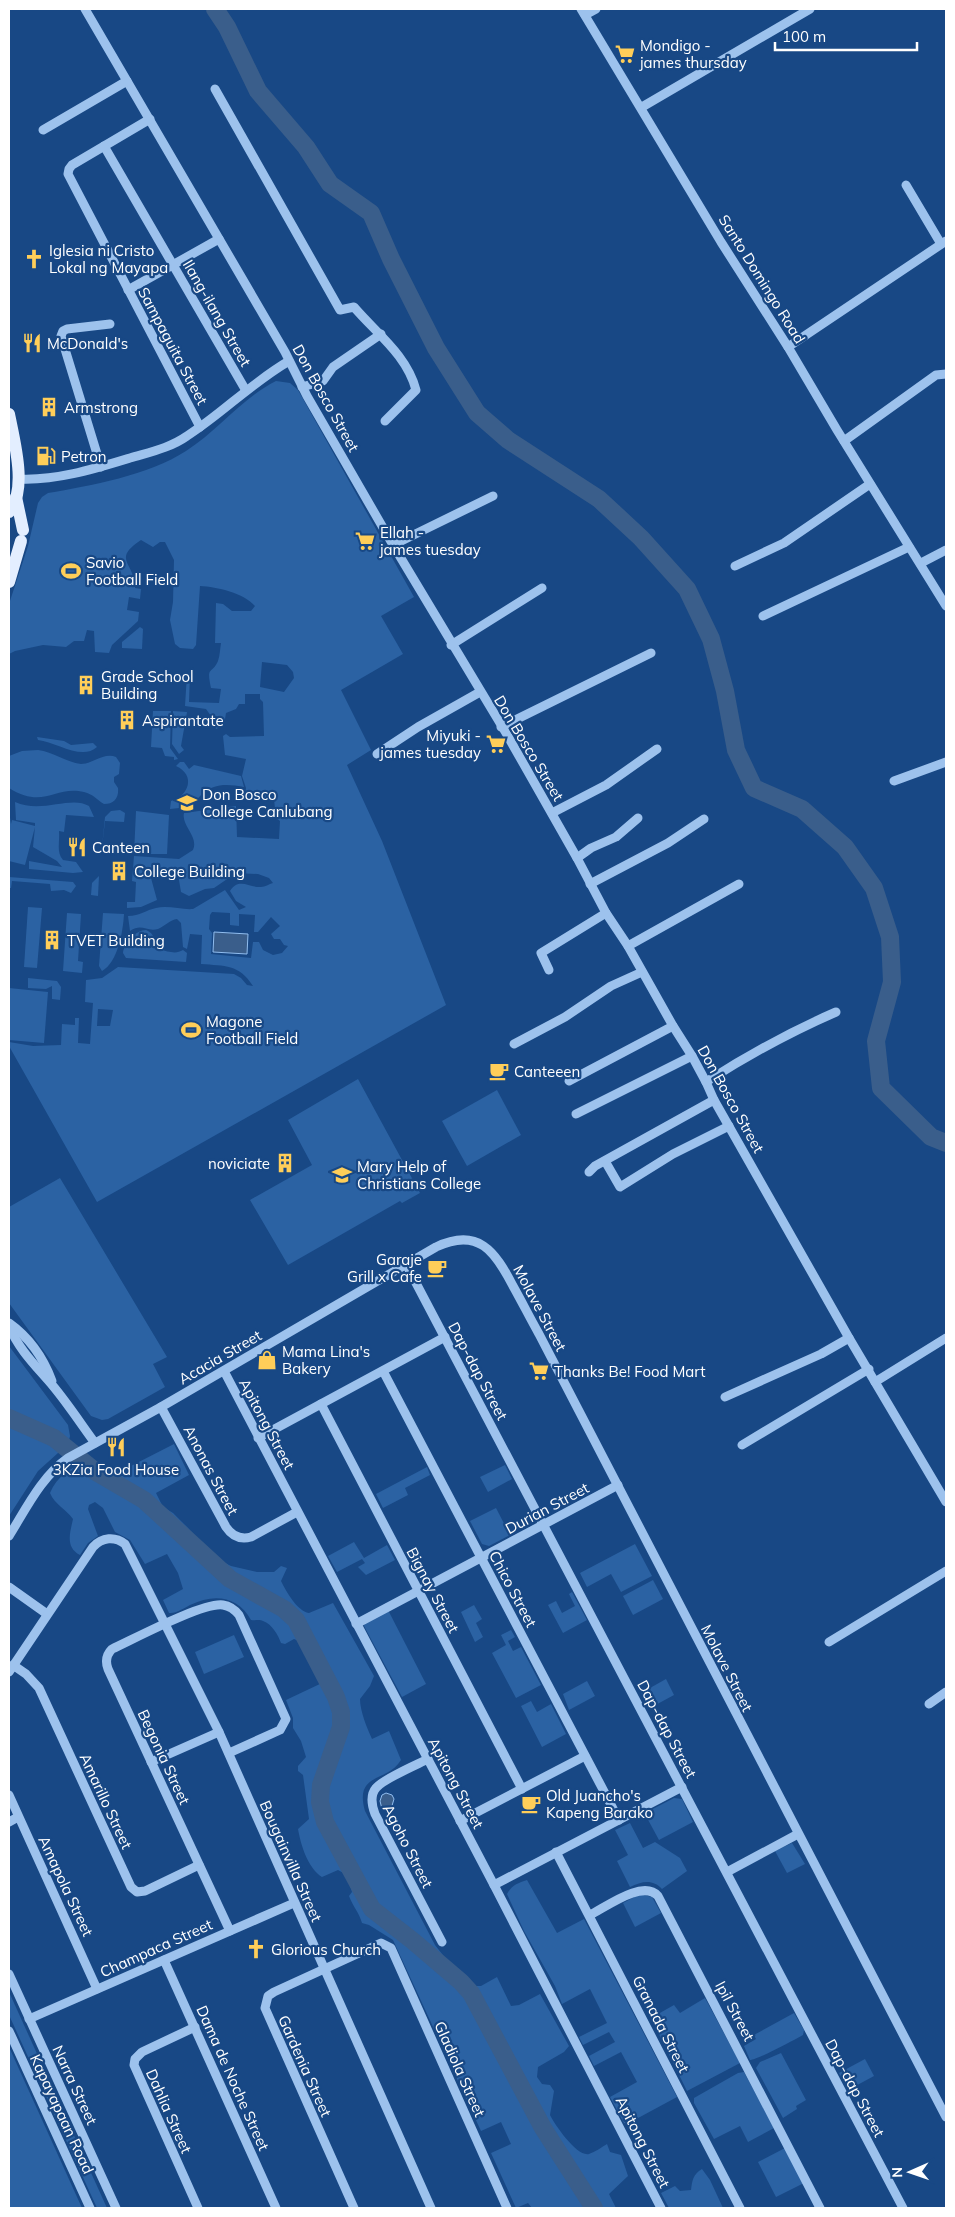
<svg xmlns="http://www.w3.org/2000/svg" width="955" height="2217" viewBox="0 0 955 2217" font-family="Mulish,sans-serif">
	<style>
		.green { fill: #2b62a3; fill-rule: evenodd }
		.water { fill: #3a5e8b; stroke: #90bdef }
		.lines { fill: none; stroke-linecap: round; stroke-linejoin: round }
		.river { stroke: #3a5e8b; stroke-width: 18 }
		.minor { stroke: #9dc2ed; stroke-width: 9 }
		.major { stroke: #e3eeff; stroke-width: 12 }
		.labels { text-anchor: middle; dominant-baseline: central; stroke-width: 4.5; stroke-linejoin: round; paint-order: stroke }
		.poi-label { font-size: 15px; fill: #fff; stroke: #184885; text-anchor: start }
		.street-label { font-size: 15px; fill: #fff; stroke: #184885 }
	</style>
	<rect width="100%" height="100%" fill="#184885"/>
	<!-- green -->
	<g class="green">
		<path d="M276,381l14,2 8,7 116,207 -33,19 22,38 -62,36 30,60 -24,15 35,76 64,164 -349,197 -88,-156v-4l24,4 28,-1 1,-21 13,1v-7h4l-1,25 12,1 3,-41 -8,-1 1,-22 16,-2 16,-11 116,7 7,4 6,7 6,1c-14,-22 -28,-20 -52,-22l1,-29 -12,-1 -3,15 -4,-2 -2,-24 -4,-4c-7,1 -12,7 -19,10 -12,3 -16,-6 -28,2l-2,-15c12,0 18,-6 28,-8 12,-3 26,2 37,1l32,-19 14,20 7,-3 -10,-6 -6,-10c9,-14 19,-3 31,-4 4,0 8,-3 12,-4l-4,-5 -11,-4 -22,-1 -22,15 -9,1 -16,7 -8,-4 -3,-18 -20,1 -7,3 6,22 -16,7 -14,1v-6h8l1,-20 -4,-1 2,-25 45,3 14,-9c6,-14 -12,-24 -9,-37l52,-7 1,31 42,2 1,-18 -4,-3 -2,-19h-20l-9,-3 1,-8 -4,-12 4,-17 -21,-4 -2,-19 3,-2 4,3 34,-1 -1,-34 -3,-3v-5h-15v10h-6l-3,5 -10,4 -2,12 -8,4 -3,-8 5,-4 -7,-1 -5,-7 -21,-3 2,-32h3l-1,28 30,1 2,-14 -10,-1c-5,-23 1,-13 7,-27 2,-6 2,-12 3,-18h-6l1,-40 7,1 9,7h19l4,-5c-11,-13 -38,-19 -55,-20l-4,59 -3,4 -13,-1 -5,-4 -5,-24 3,-18 1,-42 -9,-18h-5l-7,5 -12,-7c-30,20 -6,22 -6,48l6,1 -1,10 -11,-2 -2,13 12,2 -1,9 -26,24 -3,8 -14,-1 -1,-21 -7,-1 -3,11h-10l-8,6 -23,-2 -28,6 -6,3v-50l19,-58 10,-43 4,-6 6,-4c42,-7 101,-18 138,-42 32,-20 56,-53 90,-70zM262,662l25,3 6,7 1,6 -10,14 -24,-5zM212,912l18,1v12l9,1v-12l16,1 -1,17h4l13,-15 9,9 -9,8 3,5h6l4,6 4,1 -6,7 -9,2 -10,-5 -4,-8h-6l-2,16 -40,-4 1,-21 -3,-4 1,-14zM98,1009l15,1 -3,16h-13z"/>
		<path d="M140,627l3,2 -1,20 -20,-1v-6z"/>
		<path d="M153,711h18l-1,37 8,11 -4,1v-3l-9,-1 -3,-8 -11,-1z"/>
		<path d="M173,711l14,1 -6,34 3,4 -5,4 -7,-10z"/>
		<path d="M37,737l27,4 7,4 22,-2 4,4c-15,14 -41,-5 -59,-7z"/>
		<path d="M38,750c15,2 28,12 43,14 12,0 23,-12 35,-7l4,6 -1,11 -5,3v5l4,6c1,10 -4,16 -14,16 -7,-4 -11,-10 -20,-12 -29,-7 -40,18 -75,-4v-32l13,-5z"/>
		<path d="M180,762h4l5,7 5,-4 47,11 3,11c-16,-3 -31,-4 -43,8 -4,4 -7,9 -12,12l-19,2 1,-8c18,-5 25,-26 5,-35z"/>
		<path d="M15,802c27,12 56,-7 74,4l5,11 -28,-2 -2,17 -5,-1c1,11 -3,21 4,29l13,2 7,10 -10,1 -44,-4v-8l33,6 -5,-6 -24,-14 2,-20 -10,38 -16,-4v-50l2,13 1,-4 23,6v-3l-19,-3z"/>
		<path d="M120,810l5,3 -1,9 -19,-1 -3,26 3,-30 6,-6z"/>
		<path d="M136,811l33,4 -2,39h-33z"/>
		<path d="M99,876l-1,20 -7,-1 1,-12z"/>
		<path d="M9,877l64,5 3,4 -5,7 -7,-3 -13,1 -1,-7 -38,-3 -1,7h-2z"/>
		<path d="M28,907l14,1 -5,60 -13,-1z"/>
		<path d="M67,913l14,1 -3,47 5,1 -1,11 -19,-2z"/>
		<path d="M103,913l21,1c-1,17 -6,48 -22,57l-3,-5z"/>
		<path d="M146,930c14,6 5,20 25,22 5,1 8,0 12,-2l4,3 -1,9 -60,-4 -3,-5c1,-10 13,-23 23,-23z"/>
		<path d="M28,978l29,3 4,6 -1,13 -8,-1v-13l-6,3 -18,-1z"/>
		<path d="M9,988l39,4 -4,51 -35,-3z"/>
		<path d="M358,1079l62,114 -18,10 -2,-2 -112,64 -38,-65 62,-35 -24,-45z"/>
		<path d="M497,1090l24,45 -54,31 -25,-45z"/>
		<path d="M60,1178l107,179 -14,7 12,23 -57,32 -6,1 -11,-4 -82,-113v-96z"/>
		<path d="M9,1346l59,79 2,11 -2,8 -30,27 -29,45z"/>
		<path d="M174,1444l15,31 -33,18 7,14 10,6 15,15 7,8 8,14 6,5 22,11 26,6h17l7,-6 6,2 -6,13c5,10 16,30 28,32l24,-10 41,73 -4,10 -10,13c0,12 7,29 12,40l17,-8 12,29c-14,23 -47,12 -36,51l70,134 14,18 5,5 6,2 15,16h6l16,-9 14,29 8,-1 21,-11 29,52 -5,6 -26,15 -1,10 5,7 8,1 4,6 -4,24c5,10 27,42 39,39 6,-2 13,-7 18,-10l3,8 11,3 7,21 -19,18 7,14h-84l-4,-5 -12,5 -25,-55 20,-9 -10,-22 -20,9 -88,-191 -24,-15 -7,-2c-3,-11 -9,-16 -13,-27l3,-4 -5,-17 -9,-5 -16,7c-14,-9 -21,-31 -24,-48l11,-10 -6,-44 -5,-4v-5l8,-9 -5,-16 -8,-13v-10l-7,-18 36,-17c-3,-16 -11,-38 -28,-44l-9,5 -4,-1c-3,-8 -9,-19 -18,-22 -4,-2 -7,0 -12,-1 -13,-24 -37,-27 -61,-15 -6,3 -14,9 -21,8l-6,-13 20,-11 -5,-16 -11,-19 -22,10 -15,-24 -15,-8 -12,-24 -8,-6 -6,3 -1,4 10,27 -10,7 -8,12c-15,-8 -10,-22 -7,-36 -7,-10 -18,-14 -23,-26 7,-17 21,-25 37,-32 9,8 24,16 36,15l8,-10z"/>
		<path d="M505,1465l7,14 -24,13 -8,-15z"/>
		<path d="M427,1467l3,8 -25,13 3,7 -25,13 -7,-14z"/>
		<path d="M496,1508l14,27 -21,11 -7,-2 -12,-23z"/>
		<path d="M354,1542l10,16 23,-13 8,15 -29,15 -8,-8 7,-4 -3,-4 -25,13 -9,-16z"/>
		<path d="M635,1544l17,32 -31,16 -10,-18 -24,13 -7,-14z"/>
		<path d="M653,1580l10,19 -30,16 -10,-19z"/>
		<path d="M572,1592l15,28 -24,13 -15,-28 8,-4 6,12 13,-7 -6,-12z"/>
		<path d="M474,1605l8,14 -6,4 7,14 -8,5 -14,-30z"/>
		<path d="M388,1610l38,74 -24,13 -38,-71 1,-3z"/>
		<path d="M511,1630l4,7 -7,4 5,10 8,-4 20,38 -25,13 -24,-45 14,-8 -5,-10z"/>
		<path d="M234,1635l10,22 -40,17 -9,-22z"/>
		<path d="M666,1679l8,16 -24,13 -9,-15z"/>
		<path d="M587,1681l8,15 -26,14 -6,-16z"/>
		<path d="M531,1701l6,11 14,-8 15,30 -24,13 -21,-41z"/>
		<path d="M674,1798l8,1 11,23 -34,18 -13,-24 1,-4z"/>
		<path d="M630,1823l13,25 12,-6 25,16 7,13 -25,18c-9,-10 -20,-8 -32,-2l-13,-26 11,-6 -13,-25z"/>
		<path d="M792,1843l13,21 -18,9 -12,-22z"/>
		<path d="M527,1880l30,53 27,-14 93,178 -50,27 -3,-1 -14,-26 27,-15 -16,-30 -27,14 -5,-10 26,-14 -6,-10 -26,13 -4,-8 28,-14 -17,-34 -28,15 -7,-18 -31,-55 -17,-37c5,-9 11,-11 20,-14z"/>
		<path d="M640,1894l12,3 9,16 -26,14 -12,-24z"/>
		<path d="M9,1992l98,216h-10l-88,-193z"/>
		<path d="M705,1998l35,65 -53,28 -36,-73 23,-13 6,8z"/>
		<path d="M794,2013l10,17 -1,5c-9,5 -46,25 -53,25l-6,-14 12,-7 -2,-4z"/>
		<path d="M9,2047l73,161h-73z"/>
		<path d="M781,2053l25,47 -10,6 1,3 -14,9 -27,-50 4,-6z"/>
		<path d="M865,2059l9,17 -26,14 -9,-17z"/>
		<path d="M744,2072l30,56 -26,14 -8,-16 -26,13 -20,-36v-5l44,-25z"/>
		<path d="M785,2148l19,35 -28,14 -18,-35z"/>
		<path d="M702,2169l8,11 13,28h-54l-8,-15 14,-7 5,5 11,-1c1,-9 2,-16 11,-21z"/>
	</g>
	<!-- water -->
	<g class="water">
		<path d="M214,932l34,2 -1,20 -34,-2z"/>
		<path d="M386,1793l6,2 2,4 -3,10 -4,3 -5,-3 -2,-8 2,-6z"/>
	</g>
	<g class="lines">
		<!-- river -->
		<g class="river">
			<path d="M215,9l12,18 31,64 48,56 24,37 41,29 20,46 45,89 41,65 31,27 91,59 42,39 46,51 24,50 14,52 11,59 18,38 48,21 43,38 29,41 16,49 2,45 -16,59 5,47 50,49 15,6"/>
			<path d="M9,1418l45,20 42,34 48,28 86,79 54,30 12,11 40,77 5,15v15l-20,58 -1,17 5,20 47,87 41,32 48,41 10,11 72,135 51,80"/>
		</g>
		<!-- minor -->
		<g class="minor">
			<path d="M85,9l200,343 22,44 86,149 113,188 71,125 29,55 22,33 45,80 19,30 14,26 8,18 135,238 97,164"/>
			<path d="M581,9l140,233 67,105 49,83 109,176"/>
			<path d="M585,15l11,-6"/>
			<path d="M215,89l125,221 14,-3c22,26 53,48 62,83l-31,31"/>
			<path d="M642,107l168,-98"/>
			<path d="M150,119l-78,46 -3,4 -1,5 132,253"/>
			<path d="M43,130l84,-49"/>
			<path d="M104,146l141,243"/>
			<path d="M906,185l35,59"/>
			<path d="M128,290l91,-51"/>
			<path d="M788,347l158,-106"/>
			<path d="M302,387l21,-6 10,-14 48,-33"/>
			<path d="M844,441l92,-66 10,-1"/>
			<path d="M101,467l-40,-131 2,-5 4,-2 43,-5"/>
			<path d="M18,479c38,2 76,-10 112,-21 20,-6 40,-10 57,-22 36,-23 64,-53 102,-75"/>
			<path d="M393,545l100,-49"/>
			<path d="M921,563l25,-13"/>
			<path d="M735,566l49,-23 86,-59"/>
			<path d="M763,616l146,-69"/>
			<path d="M451,645l91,-57"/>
			<path d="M501,727l150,-74"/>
			<path d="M377,754l41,-27 62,-35"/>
			<path d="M894,781l52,-19"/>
			<path d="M552,813l54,-28 51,-36"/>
			<path d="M577,858l14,-10 25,-11 22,-19"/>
			<path d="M590,884l78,-41 36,-24"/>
			<path d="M628,946l111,-62"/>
			<path d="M549,970l-8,-17 65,-40"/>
			<path d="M514,1044l51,-27 46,-31 31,-14"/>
			<path d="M569,1081l104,-55"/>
			<path d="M706,1082c42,-27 84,-50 130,-70"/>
			<path d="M576,1114l116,-58"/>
			<path d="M605,1161l15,26 53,-33 56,-28"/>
			<path d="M589,1172l6,-6 119,-66"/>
			<path d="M406,1264l497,944"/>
			<path d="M9,1323c21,15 34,34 43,58"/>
			<path d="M9,1326c10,24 27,40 44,60 15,18 28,38 42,57"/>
			<path d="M224,1371l270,514 167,323"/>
			<path d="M383,1371l236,449"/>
			<path d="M875,1382l71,-44"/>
			<path d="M725,1397l96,-43 28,-16"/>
			<path d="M321,1404l201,385"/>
			<path d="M161,1407l65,120c6,9 14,13 25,10l46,-25"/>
			<path d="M258,1438l187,-101"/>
			<path d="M742,1445l127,-76"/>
			<path d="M9,1536c17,-27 32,-59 59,-78l93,-51 275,-160c42,-20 59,4 77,39 9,16 17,32 26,48l407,783"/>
			<path d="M9,1587l38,27"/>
			<path d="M356,1624l262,-139"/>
			<path d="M829,1642l117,-71"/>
			<path d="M13,1665l13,9 13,14 92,199 6,5 8,-1 54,-26"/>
			<path d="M9,1672l84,-125c9,-10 22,-11 32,-3l94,188 212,476"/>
			<path d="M929,1704l17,-12"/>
			<path d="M229,1753l51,-23 6,-11 -47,-104c-4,-5 -9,-9 -16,-10 -20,-3 -89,34 -111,44 -6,6 -7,12 -4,20l122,262"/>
			<path d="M428,1759c-12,6 -45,20 -52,29 -6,7 -4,18 -1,26l67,128"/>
			<path d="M151,1762l68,-30"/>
			<path d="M9,1795l88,194"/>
			<path d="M460,1821l125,-65"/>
			<path d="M9,1822l9,-5"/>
			<path d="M556,1852l184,356"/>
			<path d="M727,1872l71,-38"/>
			<path d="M494,1885l188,-98"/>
			<path d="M590,1915c16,-8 53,-36 68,-19l162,312"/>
			<path d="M164,1960l112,248"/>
			<path d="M9,1974l107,234"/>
			<path d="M29,2019l265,-116"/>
			<path d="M195,2027l-53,25 -7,7 -1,6 64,143"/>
			<path d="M9,2031l81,177"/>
			<path d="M354,2208l-89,-200 3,-12 6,-4 107,-49 10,5 116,260"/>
		</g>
		<!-- major -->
		<g class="major">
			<path d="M9,414c5,26 19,76 0,98"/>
			<path d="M16,497l7,33"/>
			<path d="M9,582l12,-41"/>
		</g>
	</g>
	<!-- icons -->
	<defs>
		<symbol id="supermarket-bare" viewBox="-9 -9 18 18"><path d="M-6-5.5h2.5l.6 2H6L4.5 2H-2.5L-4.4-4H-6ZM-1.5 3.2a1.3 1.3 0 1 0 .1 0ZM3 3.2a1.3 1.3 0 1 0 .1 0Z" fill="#ffce59" stroke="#184885" stroke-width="2.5" paint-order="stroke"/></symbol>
		<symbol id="church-bare" viewBox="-9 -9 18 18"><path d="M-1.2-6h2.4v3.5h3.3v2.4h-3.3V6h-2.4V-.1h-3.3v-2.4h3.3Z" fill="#ffce59" stroke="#184885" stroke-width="2.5" paint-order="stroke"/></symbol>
		<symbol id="restaurant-bare" viewBox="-9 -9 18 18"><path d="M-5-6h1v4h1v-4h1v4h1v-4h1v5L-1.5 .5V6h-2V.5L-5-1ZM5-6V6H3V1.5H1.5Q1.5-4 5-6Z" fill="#ffce59" stroke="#184885" stroke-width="2.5" paint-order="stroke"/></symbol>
		<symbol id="building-bare" viewBox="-9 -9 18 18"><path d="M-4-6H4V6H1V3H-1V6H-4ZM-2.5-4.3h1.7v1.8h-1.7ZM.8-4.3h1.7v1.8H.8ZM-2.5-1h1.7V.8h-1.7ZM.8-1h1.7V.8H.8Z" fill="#ffce59" stroke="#184885" stroke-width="2.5" paint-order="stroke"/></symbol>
		<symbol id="fuel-bare" viewBox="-9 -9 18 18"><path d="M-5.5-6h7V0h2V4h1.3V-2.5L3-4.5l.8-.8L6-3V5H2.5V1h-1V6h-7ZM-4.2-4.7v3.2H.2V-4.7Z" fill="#ffce59" stroke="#184885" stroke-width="2.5" paint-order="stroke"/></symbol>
		<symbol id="stadium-bare" viewBox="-9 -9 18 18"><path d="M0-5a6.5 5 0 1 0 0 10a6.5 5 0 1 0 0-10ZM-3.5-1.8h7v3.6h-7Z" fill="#ffce59" stroke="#184885" stroke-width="2.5" paint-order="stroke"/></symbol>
		<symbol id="university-bare" viewBox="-9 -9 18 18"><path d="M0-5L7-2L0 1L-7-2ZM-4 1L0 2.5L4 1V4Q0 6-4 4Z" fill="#ffce59" stroke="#184885" stroke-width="2.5" paint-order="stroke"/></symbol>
		<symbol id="cafe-bare" viewBox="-9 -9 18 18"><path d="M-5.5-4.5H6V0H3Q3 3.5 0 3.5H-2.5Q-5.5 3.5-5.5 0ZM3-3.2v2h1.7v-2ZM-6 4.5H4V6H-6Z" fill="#ffce59" stroke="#184885" stroke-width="2.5" paint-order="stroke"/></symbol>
		<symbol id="shop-bare" viewBox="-9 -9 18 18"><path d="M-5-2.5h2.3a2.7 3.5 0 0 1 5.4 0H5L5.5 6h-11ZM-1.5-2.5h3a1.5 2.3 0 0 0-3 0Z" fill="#ffce59" stroke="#184885" stroke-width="2.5" paint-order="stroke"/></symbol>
	</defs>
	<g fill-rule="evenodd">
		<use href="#supermarket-bare" x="611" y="40" width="28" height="28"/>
		<use href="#church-bare" x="20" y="245" width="28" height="28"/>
		<use href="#restaurant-bare" x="18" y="329" width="28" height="28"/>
		<use href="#building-bare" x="35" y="393" width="28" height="28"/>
		<use href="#fuel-bare" x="32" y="442" width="28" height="28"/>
		<use href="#supermarket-bare" x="351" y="527" width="28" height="28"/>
		<use href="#stadium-bare" x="57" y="557" width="28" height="28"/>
		<use href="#building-bare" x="72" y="671" width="28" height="28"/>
		<use href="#building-bare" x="113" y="706" width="28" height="28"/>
		<use href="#supermarket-bare" x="482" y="730" width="28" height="28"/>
		<use href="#university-bare" x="173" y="789" width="28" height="28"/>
		<use href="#restaurant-bare" x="63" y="833" width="28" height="28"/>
		<use href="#building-bare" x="105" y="857" width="28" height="28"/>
		<use href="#building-bare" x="38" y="926" width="28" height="28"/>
		<use href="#stadium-bare" x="177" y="1016" width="28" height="28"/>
		<use href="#cafe-bare" x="485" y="1057" width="28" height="28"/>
		<use href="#building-bare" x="271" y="1149" width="28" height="28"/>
		<use href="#university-bare" x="328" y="1161" width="28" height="28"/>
		<use href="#cafe-bare" x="423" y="1254" width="28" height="28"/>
		<use href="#shop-bare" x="253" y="1346" width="28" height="28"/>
		<use href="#supermarket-bare" x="525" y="1357" width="28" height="28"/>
		<use href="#restaurant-bare" x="102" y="1433" width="28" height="28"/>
		<use href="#cafe-bare" x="517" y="1790" width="28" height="28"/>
		<use href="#church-bare" x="242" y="1935" width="28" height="28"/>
	</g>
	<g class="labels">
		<!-- poi labels -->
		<g class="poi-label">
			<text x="640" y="45">Mondigo -<tspan x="640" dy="17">james thursday</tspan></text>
			<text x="49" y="250">Iglesia ni Cristo<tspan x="49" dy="17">Lokal ng Mayapa</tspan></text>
			<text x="47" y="343">McDonald's</text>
			<text x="64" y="407">Armstrong</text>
			<text x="61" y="456">Petron</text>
			<text x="380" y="532">Ellah -<tspan x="380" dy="17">james tuesday</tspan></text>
			<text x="86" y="562">Savio<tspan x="86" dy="17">Football Field</tspan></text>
			<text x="101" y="676">Grade School<tspan x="101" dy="17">Building</tspan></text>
			<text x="142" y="720">Aspirantate</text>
			<text x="481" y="735" text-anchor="end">Miyuki -<tspan x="481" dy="17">james tuesday</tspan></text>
			<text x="202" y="794">Don Bosco<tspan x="202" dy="17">College Canlubang</tspan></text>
			<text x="92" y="847">Canteen</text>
			<text x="134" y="871">College Building</text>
			<text x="67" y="940">TVET Building</text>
			<text x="206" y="1021">Magone<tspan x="206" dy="17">Football Field</tspan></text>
			<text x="514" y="1071">Canteeen</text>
			<text x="270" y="1163" text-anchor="end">noviciate</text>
			<text x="357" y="1166">Mary Help of<tspan x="357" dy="17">Christians College</tspan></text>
			<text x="422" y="1259" text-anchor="end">Garaje<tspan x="422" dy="17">Grill x Cafe</tspan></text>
			<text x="282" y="1351">Mama Lina's<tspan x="282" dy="17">Bakery</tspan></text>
			<text x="554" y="1371">Thanks Be! Food Mart</text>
			<text x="116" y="1469" text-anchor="middle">3KZia Food House</text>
			<text x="546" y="1795">Old Juancho's<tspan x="546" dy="17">Kapeng Barako</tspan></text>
			<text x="271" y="1949">Glorious Church</text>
		</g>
		<!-- street labels -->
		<g class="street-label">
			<text transform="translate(762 279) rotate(58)">Santo Domingo Road</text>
			<text transform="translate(217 313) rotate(60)">Ilang-ilang Street</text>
			<text transform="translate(173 346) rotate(62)">Sampaguita Street</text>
			<text transform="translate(326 398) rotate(61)">Don Bosco Street</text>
			<text transform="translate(529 748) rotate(59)">Don Bosco Street</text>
			<text transform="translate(731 1099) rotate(61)">Don Bosco Street</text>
			<text transform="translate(540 1308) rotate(62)">Molave Street</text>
			<text transform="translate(220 1357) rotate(-30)">Acacia Street</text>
			<text transform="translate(478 1371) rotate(62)">Dap-dap Street</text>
			<text transform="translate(267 1424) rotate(62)">Apitong Street</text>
			<text transform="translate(211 1470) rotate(62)">Anonas Street</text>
			<text transform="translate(547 1508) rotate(-28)">Durian Street</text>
			<text transform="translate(513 1589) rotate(62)">Chico Street</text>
			<text transform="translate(433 1590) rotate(62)">Bignay Street</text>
			<text transform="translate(727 1668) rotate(63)">Molave Street</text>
			<text transform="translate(667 1729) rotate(62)">Dap-dap Street</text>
			<text transform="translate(164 1757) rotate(65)">Begonia Street</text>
			<text transform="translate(456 1783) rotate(62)">Apitong Street</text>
			<text transform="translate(106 1801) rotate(65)">Amarillo Street</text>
			<text transform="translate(408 1846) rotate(63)">Agoho Street</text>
			<text transform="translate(291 1861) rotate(66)">Bougainvilla Street</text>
			<text transform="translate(66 1886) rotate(65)">Amapola Street</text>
			<text transform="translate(156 1948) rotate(-24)">Champaca Street</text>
			<text transform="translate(735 2011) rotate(62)">Ipil Street</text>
			<text transform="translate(661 2024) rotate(63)">Granada Street</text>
			<text transform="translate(305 2066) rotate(66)">Gardenia Street</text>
			<text transform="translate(460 2069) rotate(66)">Gladiola Street</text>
			<text transform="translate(233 2078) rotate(66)">Dama de Noche Street</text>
			<text transform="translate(75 2085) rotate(65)">Narra Street</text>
			<text transform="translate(855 2088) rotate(62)">Dap-dap Street</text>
			<text transform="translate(169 2111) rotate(66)">Dahlia Street</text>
			<text transform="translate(62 2114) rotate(65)">Kapayapaan Road</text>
			<text transform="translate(643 2142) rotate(63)">Apitong Street</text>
		</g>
	</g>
	<!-- border -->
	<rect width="955" height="2217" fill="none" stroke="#ffffff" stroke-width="20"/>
	<!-- north arrow -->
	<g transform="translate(910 2172) rotate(268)" stroke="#184885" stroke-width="4" paint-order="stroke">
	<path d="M0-4L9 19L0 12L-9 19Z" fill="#ffffff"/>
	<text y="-8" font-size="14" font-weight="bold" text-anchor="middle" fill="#ffffff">N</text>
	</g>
	<!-- scale -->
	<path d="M775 42v8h142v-8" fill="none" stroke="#ffffff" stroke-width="2.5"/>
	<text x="782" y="42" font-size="15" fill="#ffffff" stroke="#184885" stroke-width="4" paint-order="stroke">100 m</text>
</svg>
